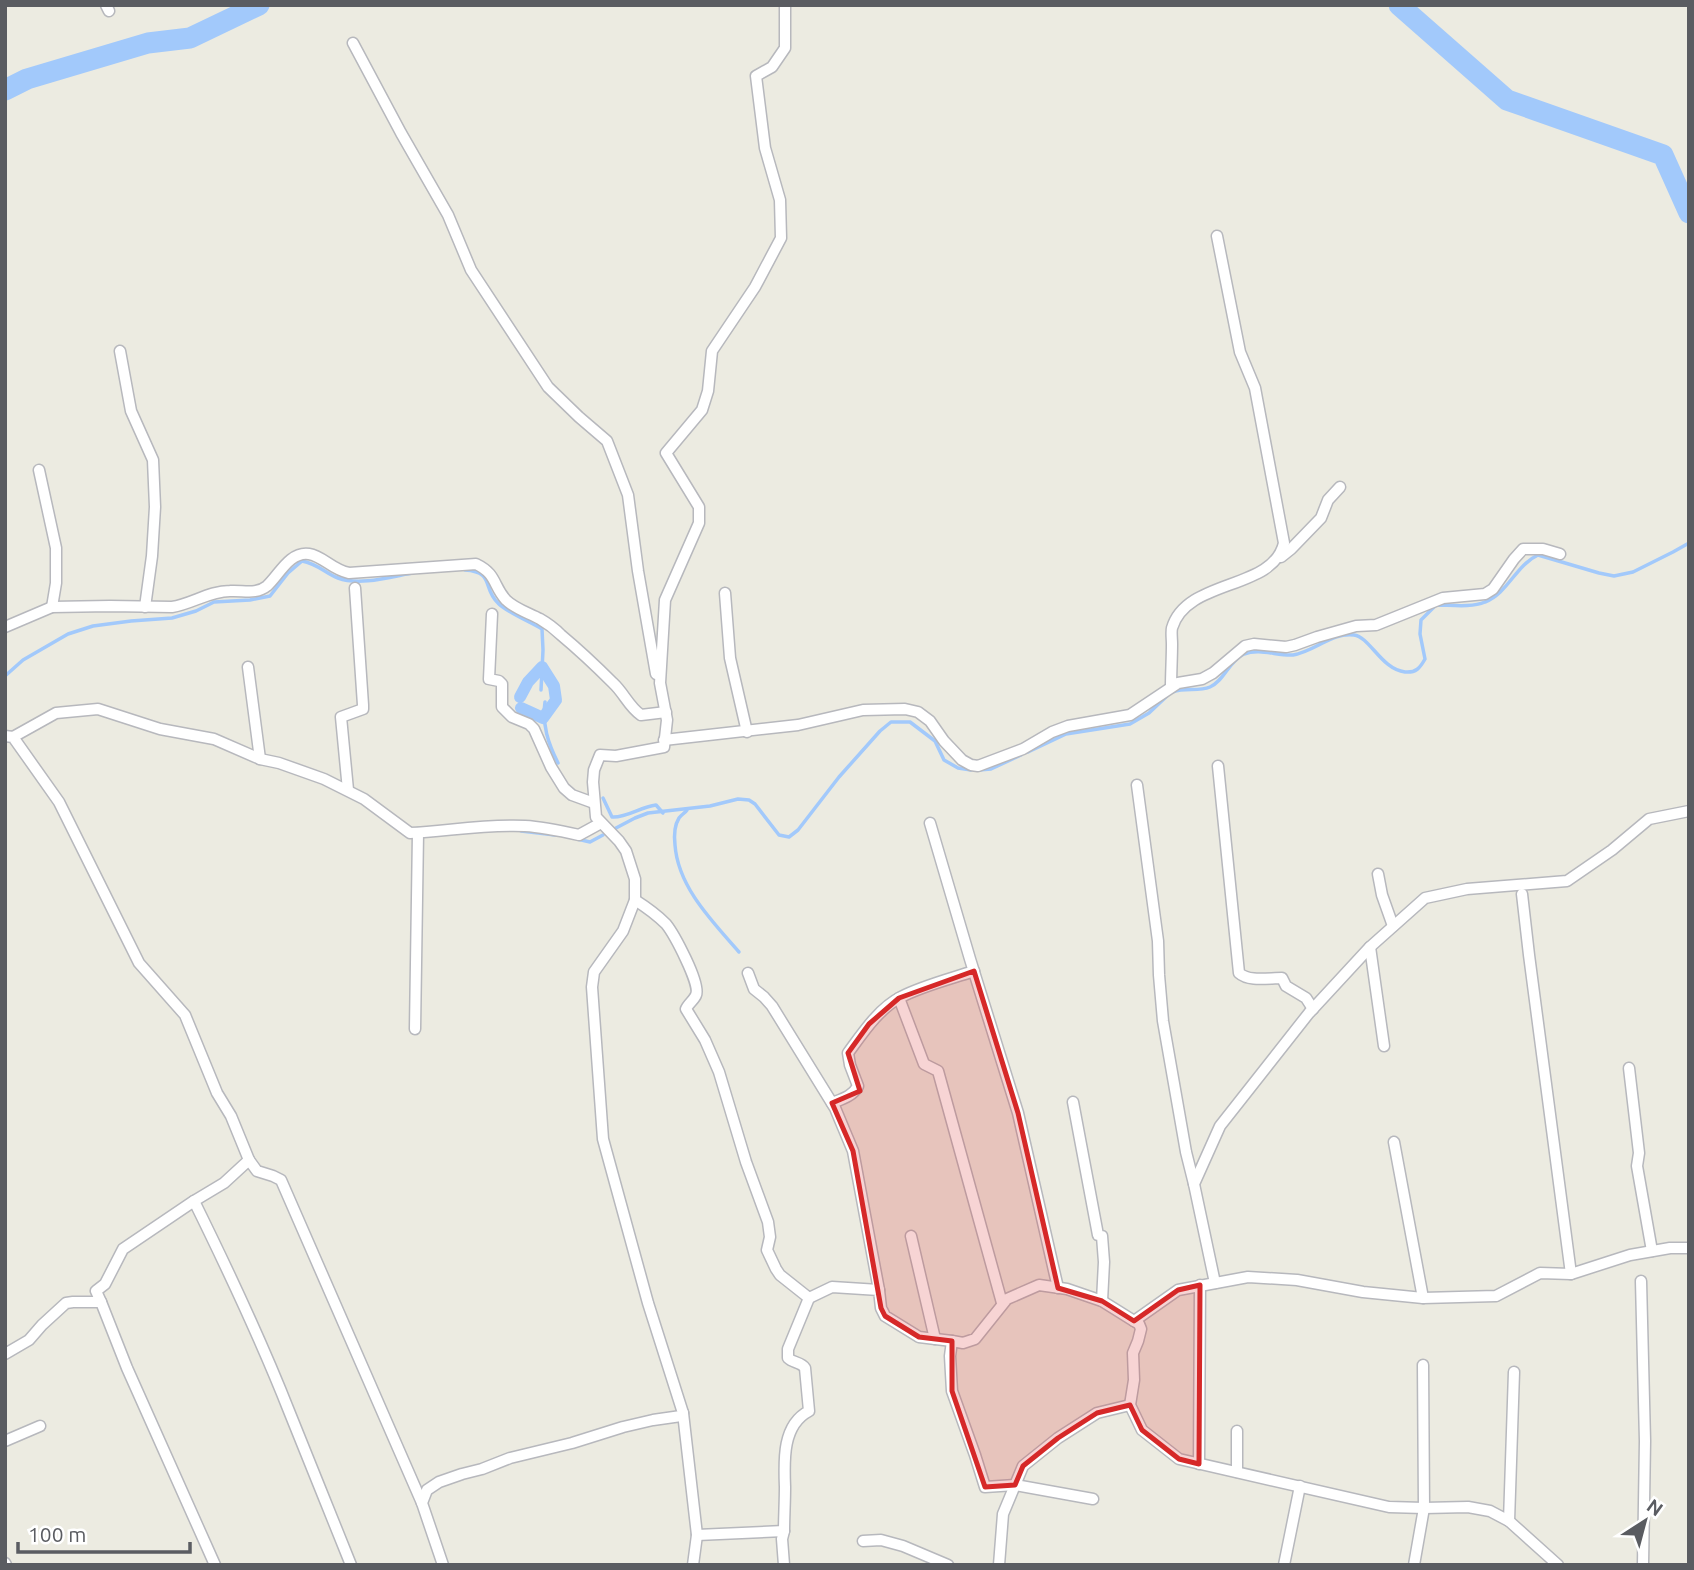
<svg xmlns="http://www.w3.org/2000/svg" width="1694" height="1570" viewBox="0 0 1694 1570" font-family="Ubuntu,sans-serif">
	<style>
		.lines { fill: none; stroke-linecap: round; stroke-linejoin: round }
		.stream { stroke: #a2c9fb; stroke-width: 3.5 }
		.canal { stroke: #a2c9fb; stroke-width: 12 }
		.river { stroke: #a2c9fb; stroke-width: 21 }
		.minor-casing { stroke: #b7b8bd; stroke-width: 13 }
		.minor { stroke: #fff; stroke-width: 10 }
		.marked { fill: #d62828; fill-opacity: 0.2; stroke: #d62828; stroke-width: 5; stroke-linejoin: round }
	</style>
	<rect width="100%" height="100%" fill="#ecebe1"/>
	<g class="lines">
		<!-- stream -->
		<g class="stream">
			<path d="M465,570c30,2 17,18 33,33 8,9 33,19 44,26l1,21 -2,40"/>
			<path d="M5,676l18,-16 45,-26 25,-8 38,-5 41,-3 24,-7 18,-9 36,-2 20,-4 18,-23 14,-12c16,3 23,12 36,17 21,8 52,-1 74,-5"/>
			<path d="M1173,692c12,-5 25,0 37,-5 14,-6 19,-26 34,-33 16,-6 33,2 49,1 21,-3 39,-23 61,-20 16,2 27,34 51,37 11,1 15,-4 20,-13l-5,-25 1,-14 15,-15c15,0 35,3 49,-3 23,-9 31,-37 53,-47l61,18 15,3 19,-4 40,-20 16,-9"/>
			<path d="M545,702c-3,23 3,41 13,61"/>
			<path d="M1028,752l38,-18 64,-10 19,-11 18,-17"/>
			<path d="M979,770l12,-1 30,-14"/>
			<path d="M603,798l9,19c15,1 28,-10 44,-12l7,8"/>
			<path d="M687,810c-2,3 -6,5 -8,8 -5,8 -5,18 -4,27 3,42 37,76 64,107"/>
			<path d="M616,828l19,-10 13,-5 62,-7 28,-7 11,1 6,4 24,31 10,2 9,-7 41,-53 41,-46 11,-9h19l25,19 9,19 14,8 13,2"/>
			<path d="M521,831l34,4"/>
			<path d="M577,839l13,3 13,-7"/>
		</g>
		<!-- canal -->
		<path class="canal" d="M520,697l8,-15 14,-15 12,19 2,14 -13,18 -22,-10"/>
		<!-- river -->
		<g class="river">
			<path d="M1399,5l108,95 156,55 26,58"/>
			<path d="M5,90l22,-11 121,-36 42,-5 69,-33"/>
		</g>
		<defs>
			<g id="minor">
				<path d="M106,5l3,6"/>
				<path d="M353,43l48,90 47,82 23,55 77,117 31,30 28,24 21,54 10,76 18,103"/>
				<path d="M120,351l11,60 22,49 2,47 -3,49 -7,51"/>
				<path d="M39,470l17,78v35l-4,24"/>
				<path d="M1281,557l10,-8 30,-31 7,-18 12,-13"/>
				<path d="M725,593l5,65 17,74"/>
				<path d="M492,614l-3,65 10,2 3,3v23l10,10 17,7 5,5 17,38 13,21 8,7 22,8"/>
				<path d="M5,627l47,-20 58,-1 62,1c20,-3 37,-16 58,-16 13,-1 26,4 37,-5 12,-11 23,-35 42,-32 14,2 23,16 40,19l127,-9c21,10 17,22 30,36 9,9 23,13 34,19 7,4 15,10 21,16 18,15 36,32 52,48 11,10 16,24 28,32l25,-3"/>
				<path d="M248,667l12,92"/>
				<path d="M1171,687c0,-14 1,-29 1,-43 0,-5 -1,-12 0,-16 15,-50 101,-37 112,-85l-29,-155 -15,-36 -23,-116"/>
				<path d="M5,736l8,1 46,65 80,161 46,52 32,78 14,23 18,44 -25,23 -30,18c34,69 67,139 95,210 21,51 41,103 62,154"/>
				<path d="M13,737l43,-24 42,-4 62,20 54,10 46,20 19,4 45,16 40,20 46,34c38,-2 77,-9 115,-7 18,1 36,5 54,9l22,-12"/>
				<path d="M664,740l134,-15 65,-15 42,-1 13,3 12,9 14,20 18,19 9,5 7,1 45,-17 29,-17 16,-6 62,-11 48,-32 24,-4 11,-6 32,-27 9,-2 32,3 9,-2 22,-8 39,-11 20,-1 67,-27 42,-4 8,-5 21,-30 9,-10h20l17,5"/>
				<path d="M1218,766l21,207c10,9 29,5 43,5l4,8 20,12 7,11"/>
				<path d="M1137,785l21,156 1,34 4,46 23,131 8,32"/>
				<path d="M348,790l-7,-73 22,-8v-4l-8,-117"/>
				<path d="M930,823l40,136 48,154 40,175"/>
				<path d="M1378,874l4,21 11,31"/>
				<path d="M1522,894l7,61 42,319"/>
				<path d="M635,900c11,7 22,15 31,24 8,10 35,60 30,71 -2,5 -8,9 -10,14l19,31 14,32 27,90 22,60 2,15 -3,13 9,19 4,6 29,23 23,-11 47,3 2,18 4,8 34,21 33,4 11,2 12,-4 32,-40 32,-14 28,4 35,12 32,20"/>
				<path d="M1370,947l14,99"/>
				<path d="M748,973l6,16 10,8 8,9 63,102 18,43 26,139"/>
				<path d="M899,998l25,66 14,7 64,232"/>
				<path d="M415,1029l3,-196"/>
				<path d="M1629,1068l10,85 -2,13 15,85"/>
				<path d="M1073,1102l25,133 4,1 2,26 -2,39"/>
				<path d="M832,1103c10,-4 21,-7 26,-17l-8,-21 -2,-12c14,-19 31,-45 53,-56 21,-11 49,-18 73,-26"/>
				<path d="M1394,1142l29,156"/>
				<path d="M249,1160l8,11 16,5 8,4 141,323"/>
				<path d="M911,1236l24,103"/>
				<path d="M1641,1281l4,160 -2,124"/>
				<path d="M1215,1283l-21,-99 26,-58 89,-113 61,-66 55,-49 42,-9 100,-8 45,-31 37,-31 40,-8"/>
				<path d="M101,1302l-5,-11 9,-7 18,-35 71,-48"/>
				<path d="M952,1341l-2,15 2,35 23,64 10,32 30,-2 78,14"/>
				<path d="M5,1354l24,-14 13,-15 24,-22 7,-1h28l26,66 88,197"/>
				<path d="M5,1441l35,-15"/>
				<path d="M1199,1464l1,-179"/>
				<path d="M1237,1472v-41"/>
				<path d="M1509,1521l5,-149"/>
				<path d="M697,1535l87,-4"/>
				<path d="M863,1541l18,-1 22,6 45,19"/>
				<path d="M5,1563l1,2"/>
				<path d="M443,1565l-21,-62 5,-13 12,-8 23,-8 20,-5 28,-11 62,-15 51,-16 30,-7 28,-4 2,-3"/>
				<path d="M693,1565l4,-30 -14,-122 -35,-110 -45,-164 -11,-152 2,-15 29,-41 12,-31v-21l-9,-28 -7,-10 -23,-24 -3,-35 1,-12 6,-15 16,1 48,-9 3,-27 -7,-37 5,-83 34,-77v-16l-33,-54 36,-43 6,-19 4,-40 43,-64 26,-49 -1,-38 -15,-52 -9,-72 16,-9 13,-19v-43"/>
				<path d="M784,1565l-2,-26 2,-8c0,-14 1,-29 1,-44 -1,-26 -3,-62 24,-76l-4,-43c-4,-6 -12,-5 -17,-10v-9l21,-51"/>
				<path d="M999,1565l4,-51 20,-48 35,-28 39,-25 33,-8"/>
				<path d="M1284,1565l16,-79"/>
				<path d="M1414,1565l10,-57 -1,-143"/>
				<path d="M1558,1565l-49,-44 -19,-10 -22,-4 -44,1 -35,-1 -210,-48 -37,-29 -12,-25 4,-25 -1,-27 5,-12 3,-12 -2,-5 -5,-3 44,-31 70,-13 49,3 66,12 60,6 73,-2 44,-23 31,1 59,-19 40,-7h19"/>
			</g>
		</defs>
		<!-- minor casing -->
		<use href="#minor" class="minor-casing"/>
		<!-- minor -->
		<use href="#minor" class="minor"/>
	</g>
	<!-- marked area -->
	<path class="marked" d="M974,971l44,142 40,175 44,13 32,20 44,-31 22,-5 -1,179 -20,-5 -37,-29 -12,-25 -33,8 -39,25 -35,28 -8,19 -30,2 -33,-96v-50l-33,-4 -34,-21 -4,-8 -28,-157 -21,-48 28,-12 -12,-38 21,-29 30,-26z"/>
	<!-- border -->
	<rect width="1694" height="1570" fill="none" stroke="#5a5c61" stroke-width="14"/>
	<!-- north arrow -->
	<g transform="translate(1645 1521) rotate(36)" stroke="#ffffff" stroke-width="5" paint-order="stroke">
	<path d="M0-5L12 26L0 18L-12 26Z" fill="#5a5c61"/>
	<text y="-10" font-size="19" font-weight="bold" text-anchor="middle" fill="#5a5c61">N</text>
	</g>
	<!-- scale -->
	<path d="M18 1542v10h172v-10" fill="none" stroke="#5a5c61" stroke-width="3.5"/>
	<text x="28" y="1542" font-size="21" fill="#5a5c61" stroke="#ffffff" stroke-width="5" paint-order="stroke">100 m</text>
</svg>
